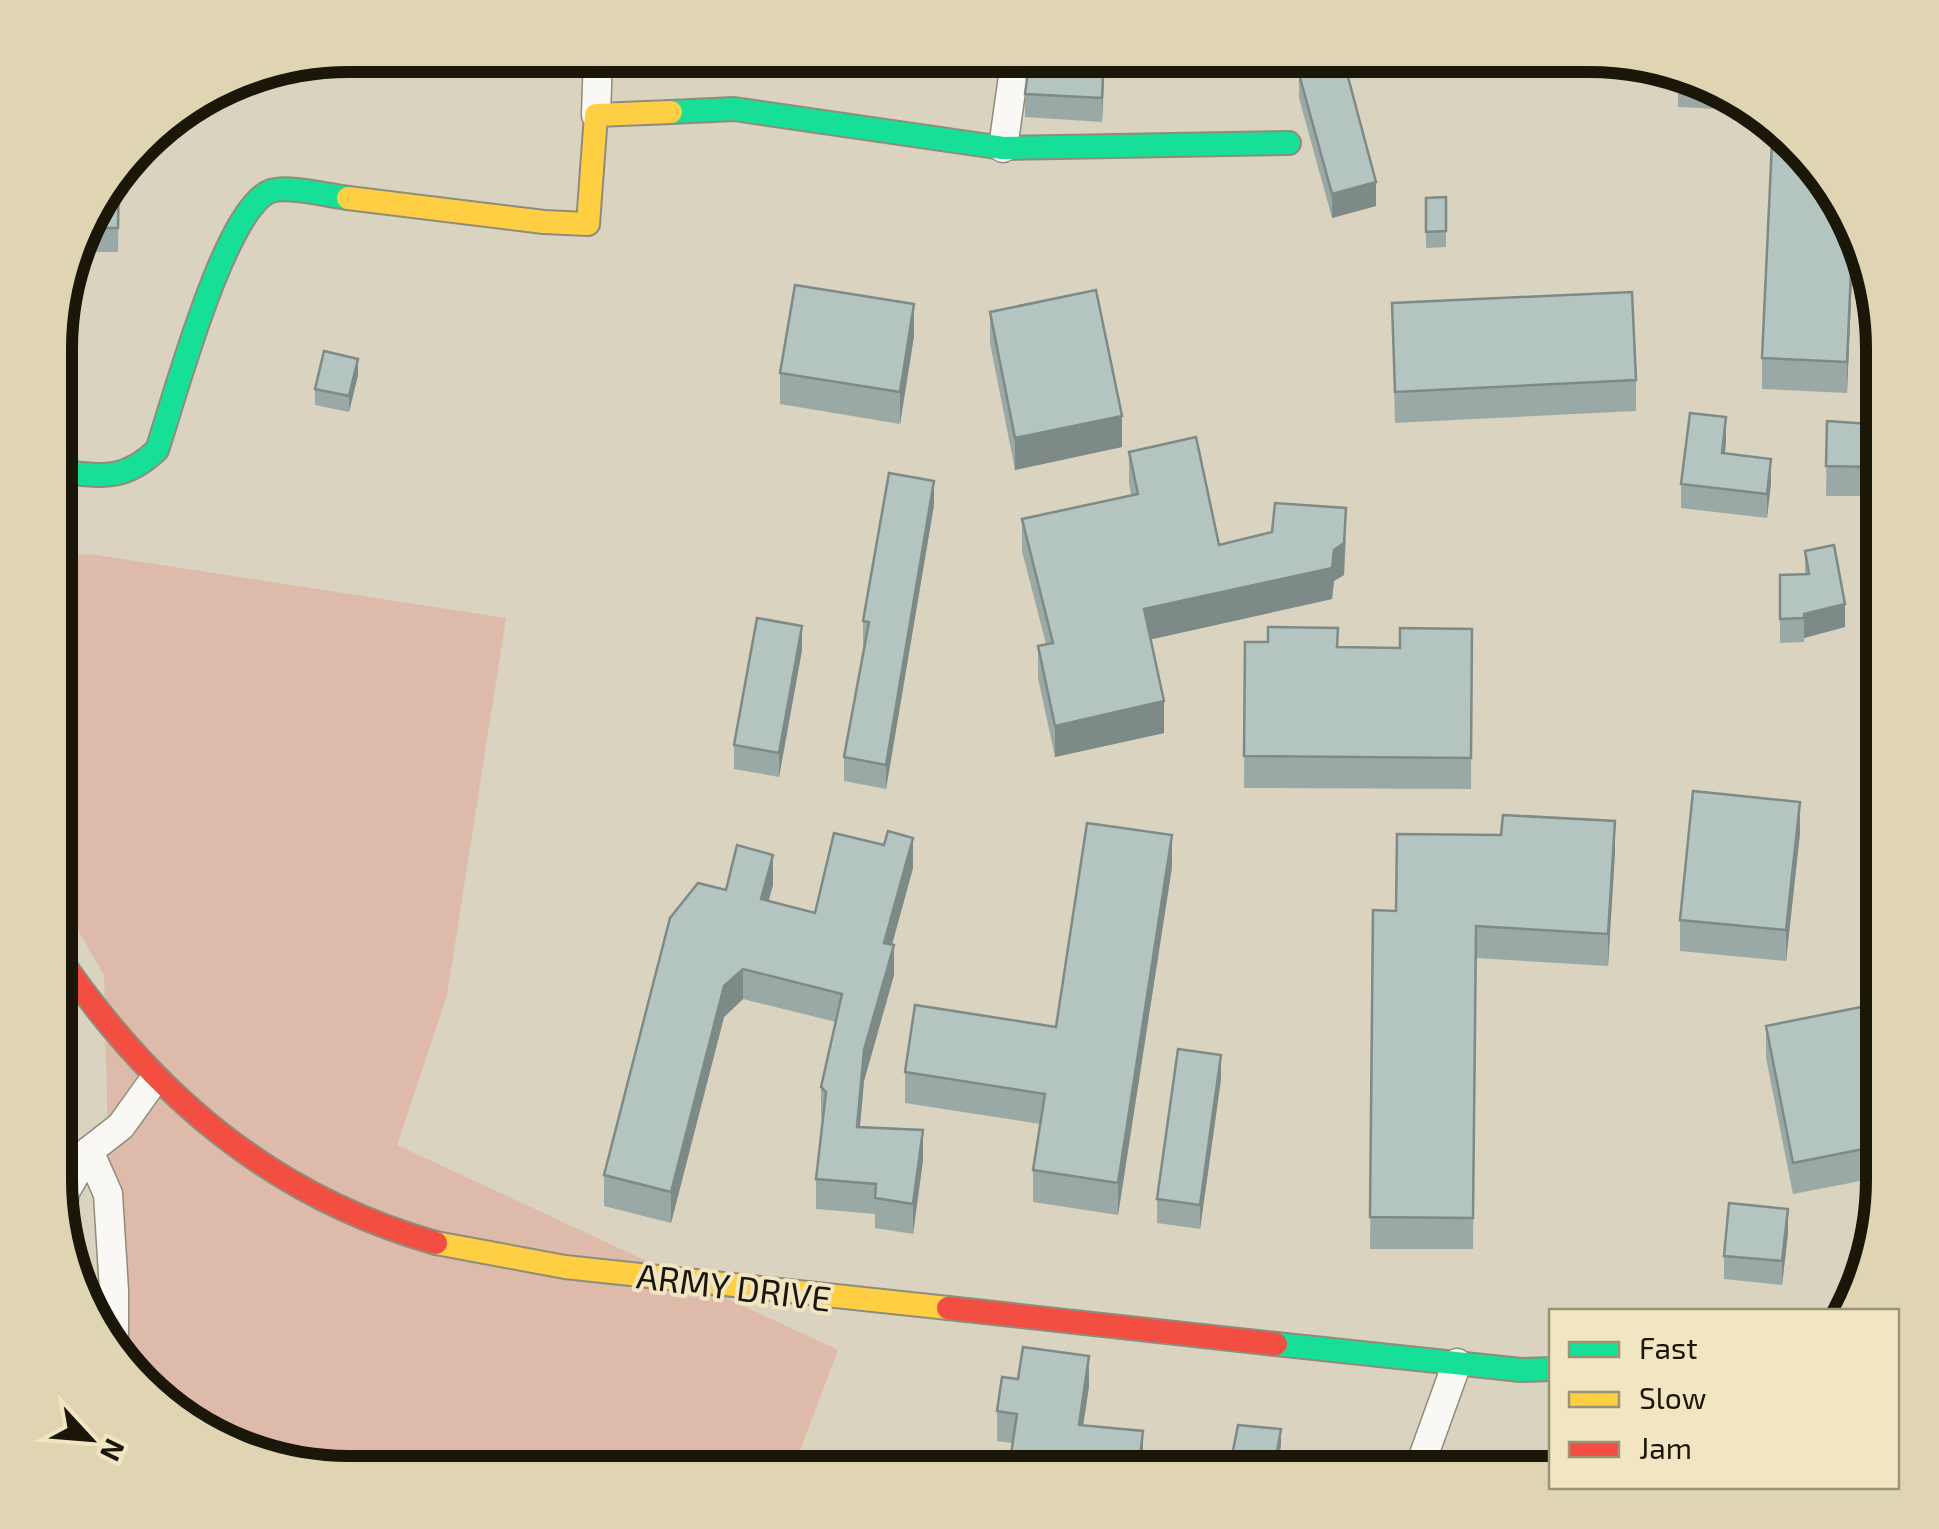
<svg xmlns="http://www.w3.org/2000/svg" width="1939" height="1529" viewBox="0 0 1939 1529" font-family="'Exo 2',sans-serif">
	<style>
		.green { fill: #ddbaa9 }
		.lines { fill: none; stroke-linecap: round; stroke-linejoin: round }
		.street-casing { stroke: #908c7c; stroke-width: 31 }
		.fast-casing { stroke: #908c7c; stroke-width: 26 }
		.slow-casing { stroke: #908c7c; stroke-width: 26 }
		.jam-casing { stroke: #908c7c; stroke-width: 26 }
		.street { stroke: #f9f8f5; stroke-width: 28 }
		.fast { stroke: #16e098; stroke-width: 22 }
		.slow { stroke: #ffcf43; stroke-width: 22 }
		.jam { stroke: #f24e42; stroke-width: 22 }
		.wall { fill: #9ba9a6 }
		.shaded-wall { fill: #7e8a87 }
		.building { fill: #b4c5c1; stroke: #7e8a87; stroke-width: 2.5 }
		.labels { text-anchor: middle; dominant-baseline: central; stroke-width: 8; stroke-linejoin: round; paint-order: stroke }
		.street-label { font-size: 35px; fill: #1a1608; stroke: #f1e6c1 }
		.rim { fill: none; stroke: #1a1608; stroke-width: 12 }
	</style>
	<rect width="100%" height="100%" fill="#d9d3bf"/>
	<!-- green -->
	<path class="green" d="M90,554l416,64 -59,377 -50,150 441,205 -47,124 -460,-1 -95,-22 -81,-50 -42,-56 -9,-370 -48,-83 1,-336z"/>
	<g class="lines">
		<defs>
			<g id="street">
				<path d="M596,115l2,-60"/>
				<path d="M1003,148l13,-93"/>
				<path d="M89,1151l19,43 6,96v57"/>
				<path d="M61,1219l4,-27 24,-41 32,-25 33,-46"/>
				<path d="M1417,1474l40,-111"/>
			</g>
			<g id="fast">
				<path d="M671,112l63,-3 269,39 286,-5"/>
				<path d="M57,471c44,5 66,11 100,-21 17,-50 68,-243 114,-259 16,-6 59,5 77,7"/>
				<path d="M1276,1344l245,26 31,-1"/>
			</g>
			<g id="slow">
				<path d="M348,198l196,24 44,2 8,-109 75,-3"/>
				<path d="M436,1243l129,24 383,41"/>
			</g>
			<g id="jam">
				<path d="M56,953c95,140 214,243 380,290"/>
				<path d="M948,1308l328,36"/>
			</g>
		</defs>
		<!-- street casing -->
		<use href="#street" class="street-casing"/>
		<!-- fast casing -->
		<use href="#fast" class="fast-casing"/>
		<!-- slow casing -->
		<use href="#slow" class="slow-casing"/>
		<!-- jam casing -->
		<use href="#jam" class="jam-casing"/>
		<!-- street -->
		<use href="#street" class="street"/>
		<!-- fast -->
		<use href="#fast" class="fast"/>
		<!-- slow -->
		<use href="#slow" class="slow"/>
		<!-- jam -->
		<use href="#jam" class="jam"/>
	</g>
	<!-- wall -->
	<g class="wall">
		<path d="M1678,72l24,5 55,34 -79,-4z"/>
		<path d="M1299,74l77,132 -44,12 -33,-120z"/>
		<path d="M1104,77l-2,45 -77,-5v-23z"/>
		<path d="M1784,128l70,98 -7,167 -85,-4v-31z"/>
		<path d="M119,173l-1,79h-40l16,-49z"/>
		<path d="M1446,197v50l-20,1v-50z"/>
		<path d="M1392,303l244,77v31l-241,12z"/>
		<path d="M990,312l132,135 -107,23 -25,-127z"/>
		<path d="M914,336l-14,88 -120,-20v-31z"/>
		<path d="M358,375l-9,37 -34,-7v-16z"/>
		<path d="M1827,421l57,4v105l-16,-1 1,-33h-43z"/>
		<path d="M1726,441l-1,12 46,30 -4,35 -86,-10v-24z"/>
		<path d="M1129,452l90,93 127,-5 -2,35 -10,6 -2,18 -181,40 13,94 -109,24 -17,-79v-32l8,-2 -24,-93v-32l109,-24 -2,-12z"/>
		<path d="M934,505l-48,284 -42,-8v-24l21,-112h-2v-24z"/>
		<path d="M1805,551l40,76 -41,11v4l-24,1v-24l25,-45z"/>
		<path d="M1884,625v65l-7,-40v-24z"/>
		<path d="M1472,629l-1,160 -227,-1 1,-146 93,5 62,1z"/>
		<path d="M802,650l-23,127 -45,-8v-24z"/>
		<path d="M1800,833l-14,128 -106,-10v-31z"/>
		<path d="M1615,852l-7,114 -132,-8 -3,291h-103l3,-339 23,1z"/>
		<path d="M1172,867l-54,348 -85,-13v-32l7,-46 -135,-21v-31l151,-45z"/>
		<path d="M913,868l-21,77 2,30 -30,106 -4,46 63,33 -10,74 -38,-6v-14l-59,-5v-30l7,-60 -2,-2v-30l15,-65 -93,-23 -19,18 -53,206 -67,-17v-31l122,-285 47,-5 -5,16 47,12z"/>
		<path d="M1766,1026l117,41 -12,112 -78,15 -27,-136z"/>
		<path d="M1221,1079l-21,150 -43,-6v-24z"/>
		<path d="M1788,1233l-6,52 -58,-6v-23z"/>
		<path d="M1089,1386l-6,39 60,35 -146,-19v-30z"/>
		<path d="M1281,1445l-5,29h-46v-8z"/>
	</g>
	<!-- shaded-wall -->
	<g class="shaded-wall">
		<path d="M1104,55v22l-2,45v-24z"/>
		<path d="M1270,55h55l-55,13z"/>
		<path d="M1376,182v24l-44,12v-24z"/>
		<path d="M1853,224l1,2 -7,167v-31z"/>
		<path d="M914,304v32l-14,88v-32z"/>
		<path d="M358,359v16l-9,37v-16z"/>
		<path d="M1122,416v31l-107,23v-32z"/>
		<path d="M1726,417v24l-4,36v-24z"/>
		<path d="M1771,459v24l-4,35v-24z"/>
		<path d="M934,481v24l-48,284v-24z"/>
		<path d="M1346,508l-2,67 -10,6 -2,18 -188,42v-32l190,-59z"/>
		<path d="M1845,604v23l-41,11v-24z"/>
		<path d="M802,626v24l-23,127v-24z"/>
		<path d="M1164,701v32l-109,24v-31z"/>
		<path d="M1800,802v31l-14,128v-31z"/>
		<path d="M1615,821v31l-7,114v-32z"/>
		<path d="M1172,835v32l-54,348v-32z"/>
		<path d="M913,838v30l-29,105v-30z"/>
		<path d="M773,855v30l-12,44v-30z"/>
		<path d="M894,945v30l-30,106 -7,76v-30l7,-77z"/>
		<path d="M743,969v30l-19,18 -53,206v-31l53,-206z"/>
		<path d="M1221,1055v24l-21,150v-24z"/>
		<path d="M923,1130v30l-10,74v-30z"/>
		<path d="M1788,1209v24l-6,52v-24z"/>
		<path d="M1089,1356v30l-10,68v-29z"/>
		<path d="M1281,1429v16l-5,29h-3z"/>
		<path d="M1143,1431v29l-2,14h-3z"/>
	</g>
	<!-- building -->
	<g class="building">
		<path d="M1030,55h74l-2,43 -77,-4z"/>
		<path d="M1344,62l32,120 -44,12 -33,-120z"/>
		<path d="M1678,72l23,5 -23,-1z"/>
		<path d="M1773,121l11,7 69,96 -6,138 -85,-4z"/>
		<path d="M119,173l-1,55h-32l8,-25z"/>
		<path d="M1446,197v34l-20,1v-34z"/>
		<path d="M795,285l119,19 -14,88 -120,-19z"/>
		<path d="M1096,290l26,126 -107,22 -25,-126z"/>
		<path d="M1632,292l4,88 -241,12 -3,-89z"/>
		<path d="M324,351l34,8 -9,37 -34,-7z"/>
		<path d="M1690,413l36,4 -4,36 49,6 -4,35 -86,-10z"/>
		<path d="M1827,421l57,4v75l-16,-1 3,-32 -45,-1z"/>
		<path d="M1196,437l23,108 53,-13 3,-29 71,5 -2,35 -10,7 -2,18 -188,41 20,92 -109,25 -17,-80 15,-3 -31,-124 116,-25 -9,-42z"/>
		<path d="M889,473l45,8 -48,284 -42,-8 25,-135 -6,-1z"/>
		<path d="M1834,545l11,59 -41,10v4l-24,1v-44l29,-1 -4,-23z"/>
		<path d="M757,618l45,8 -23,127 -45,-8z"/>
		<path d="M1884,625v42l-7,-41z"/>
		<path d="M1268,627l70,1 -1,19 63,1v-20l72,1 -1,129 -227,-2 1,-114h23z"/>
		<path d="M1693,791l107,11 -14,128 -106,-10z"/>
		<path d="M1503,815l112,6 -7,113 -132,-8 -3,292 -103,-1 3,-307 23,1 1,-77 104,1z"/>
		<path d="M1087,823l85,12 -54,348 -85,-13 12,-76 -140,-22 10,-67 141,22z"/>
		<path d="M888,831l25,7 -29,105 10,2 -30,105 -7,77 66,3 -10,74 -38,-6 1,-14 -60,-5 10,-87 -5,-5 21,-93 -99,-25 -19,17 -53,206 -67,-17 66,-257 28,-35 28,7 11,-45 36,10 -12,44 54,14 19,-80 50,12z"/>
		<path d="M1871,1005l12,62v133l-21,88 11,-141 -80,16 -27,-137z"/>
		<path d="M1178,1049l43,6 -21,150 -43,-6z"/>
		<path d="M1729,1203l59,6 -6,52 -58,-5z"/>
		<path d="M1023,1347l66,9 -10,69 64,6 -5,43h-130l9,-60 -20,-3 5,-34 16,2z"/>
		<path d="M1238,1425l43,4 -8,45 -43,-8z"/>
	</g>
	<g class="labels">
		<!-- street labels -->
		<g class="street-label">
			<text transform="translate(734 1286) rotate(7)">ARMY DRIVE</text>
		</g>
	</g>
	<!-- crop -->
	<path d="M0 0H1939V1529H0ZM349 72H1589A277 277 0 0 1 1866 349V1179A277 277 0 0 1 1589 1456H349A277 277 0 0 1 72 1179V349A277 277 0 0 1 349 72Z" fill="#e0d5b2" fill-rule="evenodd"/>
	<path class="rim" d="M349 72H1589A277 277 0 0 1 1866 349V1179A277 277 0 0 1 1589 1456H349A277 277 0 0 1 72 1179V349A277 277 0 0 1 349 72Z"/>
	<!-- legend -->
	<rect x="1549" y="1309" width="350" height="180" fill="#f1e6c1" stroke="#9b9377" stroke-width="2.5"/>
	<rect x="1569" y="1342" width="50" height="15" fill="#16e098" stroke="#9b9377" stroke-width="2.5"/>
	<text x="1639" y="1359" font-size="30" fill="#1a1608">Fast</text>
	<rect x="1569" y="1392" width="50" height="15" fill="#ffcf43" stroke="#9b9377" stroke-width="2.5"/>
	<text x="1639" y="1409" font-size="30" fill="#1a1608">Slow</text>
	<rect x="1569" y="1442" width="50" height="15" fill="#f24e42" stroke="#9b9377" stroke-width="2.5"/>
	<text x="1639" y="1459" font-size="30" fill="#1a1608">Jam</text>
	<!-- north arrow -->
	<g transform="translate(90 1439) rotate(116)" stroke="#f1e6c1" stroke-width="8" paint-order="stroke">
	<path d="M0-8L18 38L0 25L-18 38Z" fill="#1a1608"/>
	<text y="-15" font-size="28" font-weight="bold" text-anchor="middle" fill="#1a1608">N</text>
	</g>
</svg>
